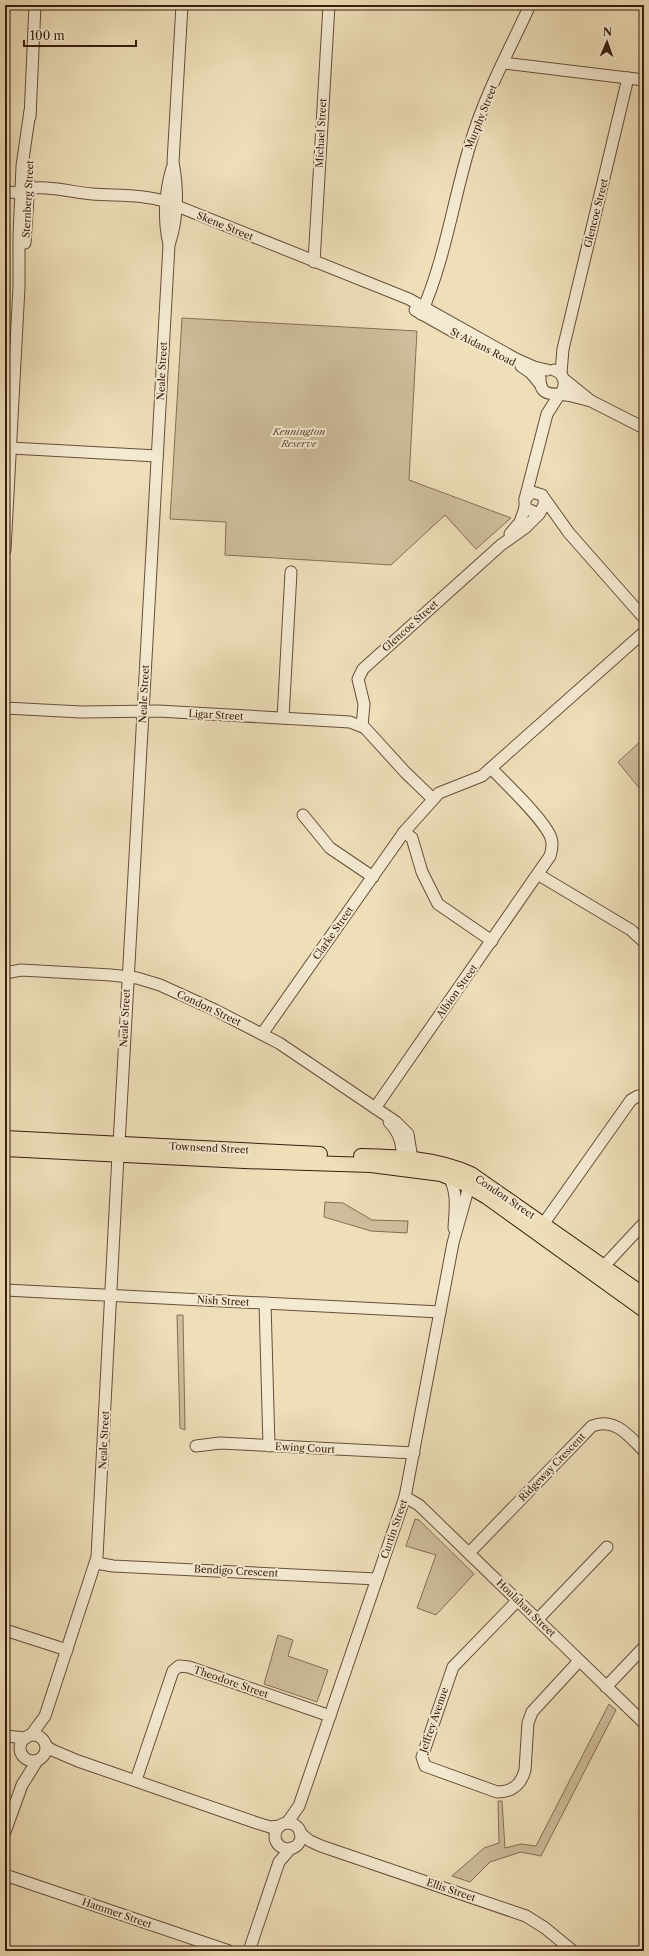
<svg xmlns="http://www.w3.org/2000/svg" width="649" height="1956" viewBox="0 0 649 1956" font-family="'Libre Caslon Text',serif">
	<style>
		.green { fill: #cfbe9c; stroke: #846e55 }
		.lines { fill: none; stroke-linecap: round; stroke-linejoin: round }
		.minor-casing { stroke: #664e39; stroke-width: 13 }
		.major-casing { stroke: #391d0e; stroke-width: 16 }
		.minor { stroke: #f4ead2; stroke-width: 11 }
		.major { stroke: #eedfb9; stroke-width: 14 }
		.labels { text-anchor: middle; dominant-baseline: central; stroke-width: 4; stroke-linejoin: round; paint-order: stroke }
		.street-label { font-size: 10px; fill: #391d0e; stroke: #f4ead2 }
		.park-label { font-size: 10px; font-style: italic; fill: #664d39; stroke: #f4ead2 }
	</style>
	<rect width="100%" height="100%" fill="#eedfb9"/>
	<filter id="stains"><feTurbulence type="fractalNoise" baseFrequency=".005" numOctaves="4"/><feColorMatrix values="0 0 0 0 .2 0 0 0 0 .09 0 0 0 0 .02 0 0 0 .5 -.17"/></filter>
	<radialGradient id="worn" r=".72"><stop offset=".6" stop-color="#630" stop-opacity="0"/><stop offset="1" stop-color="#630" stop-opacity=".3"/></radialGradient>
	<!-- green -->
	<g class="green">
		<path d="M182,318l235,13 -8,149 102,38 -35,31 -31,-34 -54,50 -166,-10 1,-33 -56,-3z"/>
		<path d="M644,738v51h-4l-22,-27z"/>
		<path d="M325,1202l18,1 29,17 36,1 -1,12 -36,-2 -47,-14z"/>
		<path d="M177,1315h6l2,115 -5,-2z"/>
		<path d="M415,1519l4,1 55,54 -38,41 -19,-7 19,-53 -30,-9z"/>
		<path d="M278,1635l15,5 -5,16 40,14 -11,32 -53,-18z"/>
		<path d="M609,1704l7,6 -75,146 -20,-4 -31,10 -20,20 -18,-6 32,-28 15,-5 -1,-42h4l3,47 16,-4 15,2z"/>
	</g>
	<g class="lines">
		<defs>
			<g id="minor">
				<path d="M504,63l140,17"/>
				<path d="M30,117l5,-112"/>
				<path d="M21,190c23,-6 49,2 71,4 25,2 51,0 75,8l242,97 107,60 18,8 13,3"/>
				<path d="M5,192l23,1"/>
				<path d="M25,243l4,-61"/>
				<path d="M169,244c-6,-24 -4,-52 3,-76"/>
				<path d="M314,262l15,-257"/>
				<path d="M415,310l39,22"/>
				<path d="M421,314c24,-54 32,-113 49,-169 14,-49 39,-94 60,-140"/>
				<path d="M521,366l10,7 10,12"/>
				<path d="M554,370c11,4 13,15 6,25"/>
				<path d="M561,373l2,-24 65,-271"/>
				<path d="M540,377c-1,21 14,16 26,18 8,1 17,4 25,6"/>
				<path d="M565,380l26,21 53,27"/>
				<path d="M5,445l6,3 146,8"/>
				<path d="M532,492l10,3c5,7 1,12 -3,19l-14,-6v-9z"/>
				<path d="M544,498l25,35 75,85"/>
				<path d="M525,499l22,-85 12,-19"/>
				<path d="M510,534l10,-12 5,-14"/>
				<path d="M5,550l14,-263v-51l3,-70 8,-55"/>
				<path d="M5,708l76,4 77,-1 192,11 15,6 40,44 28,27"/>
				<path d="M283,718l8,-146"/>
				<path d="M362,726l2,-22 -6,-25 5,-10 138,-124 24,-17 14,-14"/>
				<path d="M303,815l27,33 43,29"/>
				<path d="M404,832l8,6 10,34 16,32 54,37"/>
				<path d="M539,875l92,55 13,12"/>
				<path d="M5,973l16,-3 90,5 26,3 23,7 55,25 64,33 117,79 12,12 4,25"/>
				<path d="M262,1034l142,-202 35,-39 43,-17 162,-144"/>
				<path d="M375,1108l175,-252c2,-6 3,-12 1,-18 -6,-18 -46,-55 -60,-70"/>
				<path d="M389,1122c10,10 14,22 13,36"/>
				<path d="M119,1144l50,-899c9,-26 9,-56 4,-83l9,-157"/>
				<path d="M449,1177c9,16 6,33 5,51"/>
				<path d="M544,1223l87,-123 7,-4h6"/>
				<path d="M604,1266l40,-43"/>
				<path d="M5,1290l435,22"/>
				<path d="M265,1303l4,143"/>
				<path d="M196,1446l24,-3 194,10"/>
				<path d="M405,1497l14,8 225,218"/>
				<path d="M469,1553l123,-127c23,-9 37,10 52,25"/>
				<path d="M96,1563l17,3 264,13"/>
				<path d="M518,1600l-65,67 -31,90 3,9 72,26c15,0 24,-7 28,-22l3,-47 4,-11 47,-51"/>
				<path d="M538,1619l69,-72"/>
				<path d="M5,1630l62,20"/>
				<path d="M606,1687l38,-40"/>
				<circle cx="33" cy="1748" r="13"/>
				<path d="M31,1735l14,-19 52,-159 21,-402"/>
				<path d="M5,1736l21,2"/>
				<path d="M46,1746l6,4 26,11 179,62 13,4 10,-1"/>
				<path d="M136,1780l37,-109 6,-5 10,1 141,49"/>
				<path d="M287,1823l12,-17 106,-309 48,-254 16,-57"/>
				<circle cx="288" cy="1836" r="13"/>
				<path d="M5,1832l17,-47 15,-24"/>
				<path d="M300,1833l10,8 11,5 205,70 19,12 28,23"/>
				<path d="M5,1875l224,76"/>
				<path d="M249,1951l30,-89 12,-14"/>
			</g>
			<g id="major">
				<path d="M5,1138l315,16"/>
				<path d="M5,1149l239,12 127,4 70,9 22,9 24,14 157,113"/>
				<path d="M361,1156c38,1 75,2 110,18l173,121"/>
			</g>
		</defs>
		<!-- minor casing -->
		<use href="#minor" class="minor-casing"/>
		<!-- major casing -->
		<use href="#major" class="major-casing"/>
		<!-- minor -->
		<use href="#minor" class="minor"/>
		<!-- major -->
		<use href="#major" class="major"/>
	</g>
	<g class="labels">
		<!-- street labels -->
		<g class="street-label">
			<text transform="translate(481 117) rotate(-68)">Murphy Street</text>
			<text transform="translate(321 133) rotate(-87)">Michael Street</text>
			<text transform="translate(28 199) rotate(-87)">Sternberg Street</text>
			<text transform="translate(596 213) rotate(-76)">Glencoe Street</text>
			<text transform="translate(225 226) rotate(22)">Skene Street</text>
			<text transform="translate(483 347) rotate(27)">St Aidans Road</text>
			<text transform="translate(162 371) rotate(-87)">Neale Street</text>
			<text transform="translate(410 626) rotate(-42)">Glencoe Street</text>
			<text transform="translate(144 694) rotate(-87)">Neale Street</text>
			<text transform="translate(216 715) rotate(3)">Ligar Street</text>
			<text transform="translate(333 933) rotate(-55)">Clarke Street</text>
			<text transform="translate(457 991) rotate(-55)">Albion Street</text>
			<text transform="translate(209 1008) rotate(25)">Condon Street</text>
			<text transform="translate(125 1018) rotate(-87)">Neale Street</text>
			<text transform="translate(209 1148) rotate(3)">Townsend Street</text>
			<text transform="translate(505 1197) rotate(34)">Condon Street</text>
			<text transform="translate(223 1301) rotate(3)">Nish Street</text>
			<text transform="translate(104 1440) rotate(-87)">Neale Street</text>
			<text transform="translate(305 1448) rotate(3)">Ewing Court</text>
			<text transform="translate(552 1467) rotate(-46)">Ridgeway Crescent</text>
			<text transform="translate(394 1529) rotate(-71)">Curtin Street</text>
			<text transform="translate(236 1571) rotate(3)">Bendigo Crescent</text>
			<text transform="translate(526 1608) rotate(44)">Houlahan Street</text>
			<text transform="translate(231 1682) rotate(19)">Theodore Street</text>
			<text transform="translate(434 1720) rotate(-71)">Jeffrey Avenue</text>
			<text transform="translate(451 1890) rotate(19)">Ellis Street</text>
			<text transform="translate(117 1913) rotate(19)">Hammer Street</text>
		</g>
		<!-- park labels -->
		<g class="park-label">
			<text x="299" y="431">Kennington<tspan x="299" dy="12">Reserve</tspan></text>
		</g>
	</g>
	<!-- margin -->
	<rect width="649" height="1956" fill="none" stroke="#eedfb9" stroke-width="20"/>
	<rect x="6" y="6" width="637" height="1944" fill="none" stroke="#391d0e" stroke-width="2"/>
	<rect x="10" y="10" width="629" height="1936" fill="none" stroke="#391d0e"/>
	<!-- north arrow -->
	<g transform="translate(607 42) rotate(2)" stroke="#f4ead2" stroke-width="3" paint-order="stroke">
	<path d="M0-3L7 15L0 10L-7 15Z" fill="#391d0e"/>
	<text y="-6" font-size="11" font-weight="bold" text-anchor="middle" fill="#391d0e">N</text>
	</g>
	<!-- scale -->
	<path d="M24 40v6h112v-6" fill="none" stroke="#391d0e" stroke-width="2"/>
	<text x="30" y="40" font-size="12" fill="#391d0e" stroke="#f4ead2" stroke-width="3" paint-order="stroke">100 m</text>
	<rect width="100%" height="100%" filter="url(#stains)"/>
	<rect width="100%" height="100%" fill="url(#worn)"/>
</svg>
